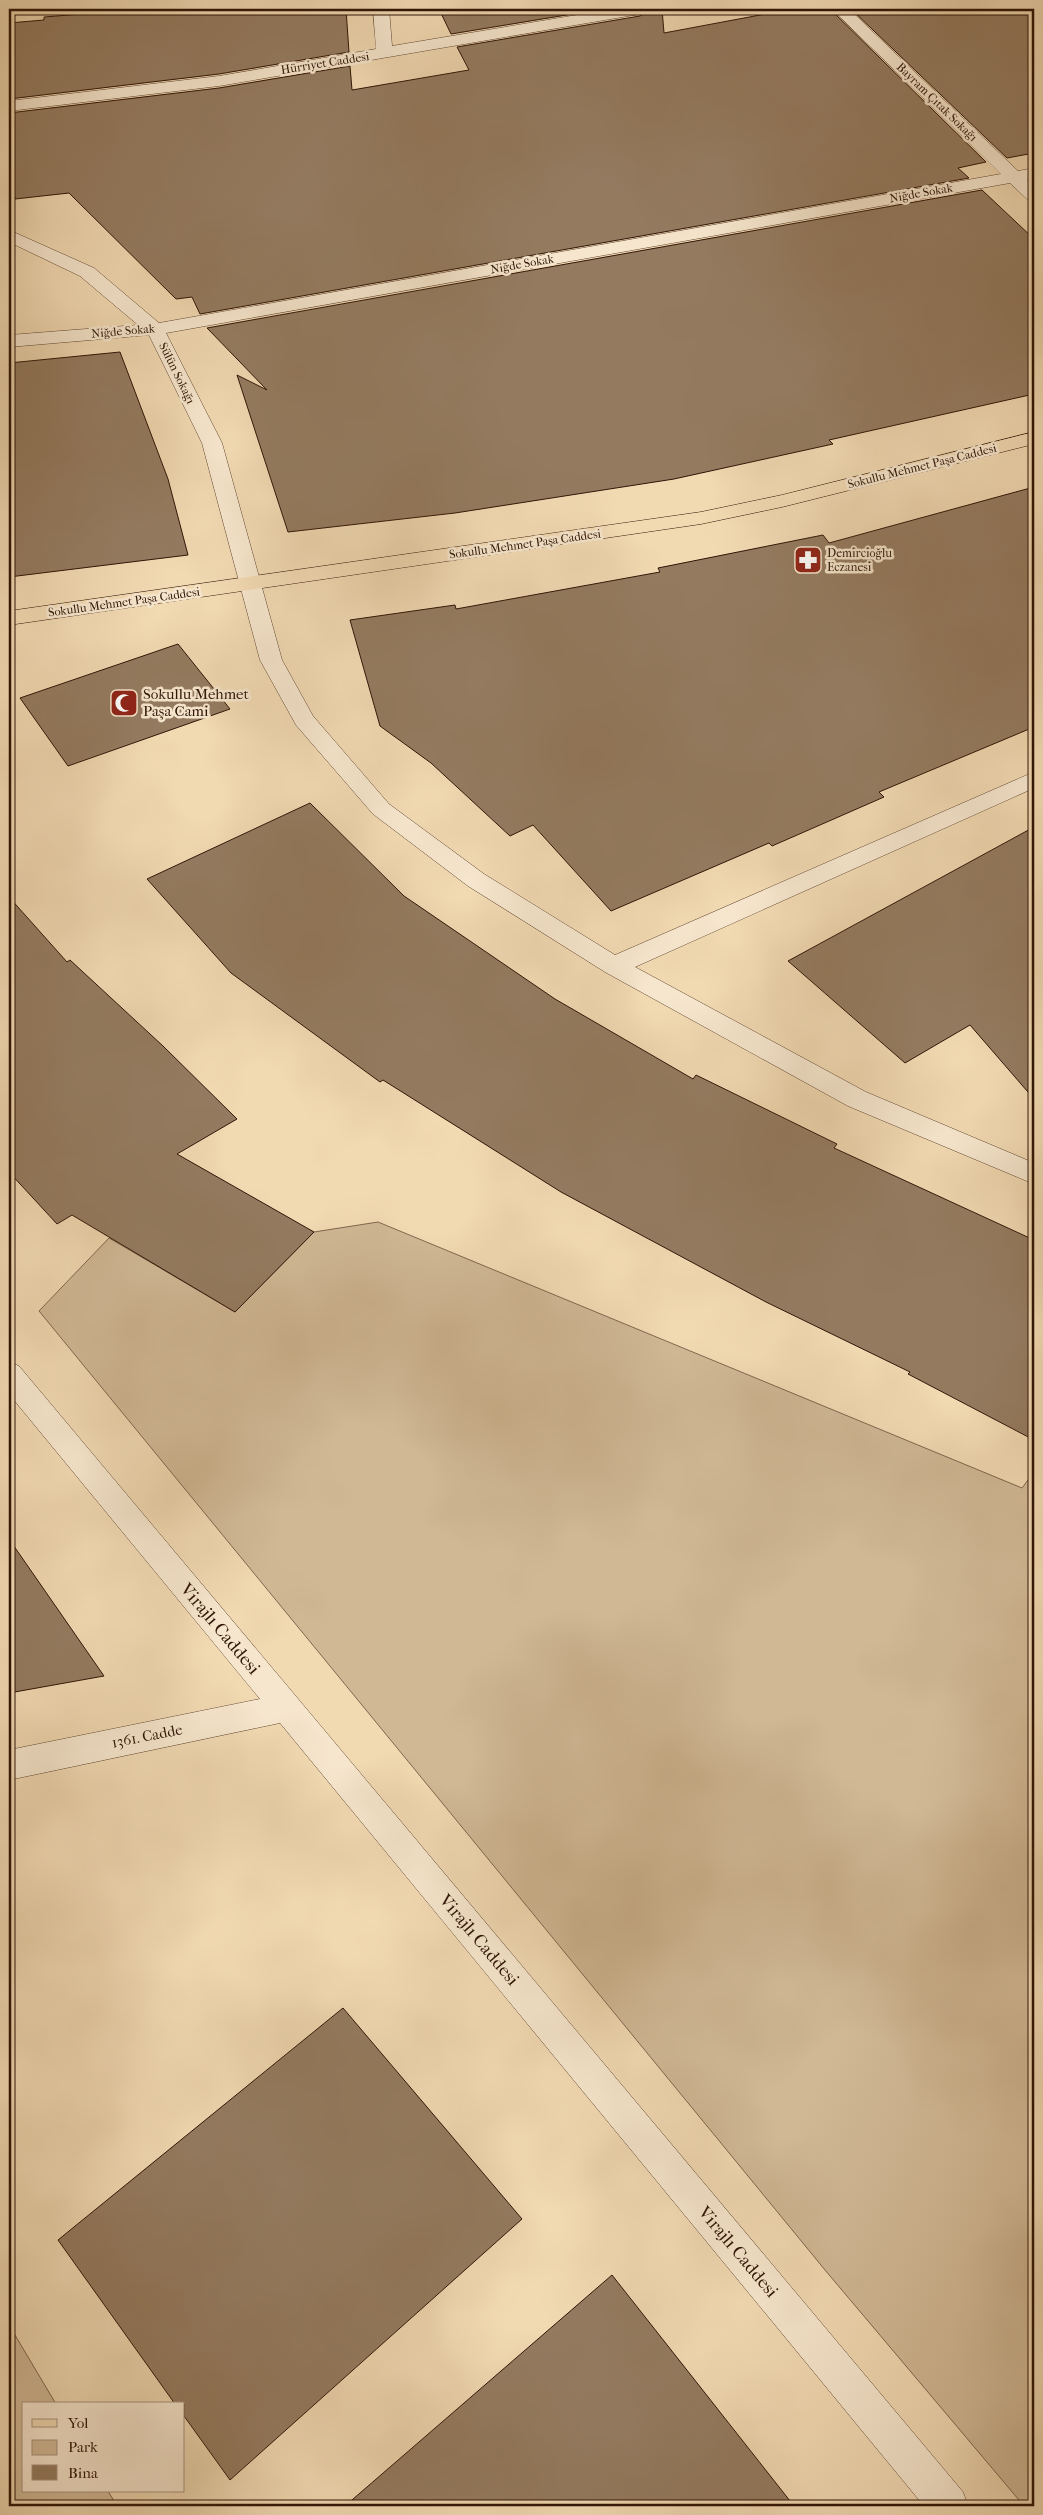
<svg xmlns="http://www.w3.org/2000/svg" width="1043" height="2515" viewBox="0 0 1043 2515" font-family="'IM FELL French Canon',serif">
	<style>
		.green { fill: #d0b895; stroke: #80664e }
		.building { fill: #947b60; stroke: #2f1507 }
		.lines { fill: none; stroke-linecap: round; stroke-linejoin: round }
		.minor-casing { stroke: #604632; stroke-width: 1 }
		.major-casing { stroke: #2f1507; stroke-width: 1 }
		.minor { fill: #f6e6cd; fill-rule: evenodd }
		.major { fill: #f1d9b2; fill-rule: evenodd }
		.labels { text-anchor: middle; dominant-baseline: central; stroke-width: 5; stroke-linejoin: round; paint-order: stroke }
		.far-street-label { font-size: 12px; fill: #2f1507; stroke: #f6e6cd }
		.far-poi-label { font-size: 12px; fill: #2f1507; stroke: #f6e6cd; text-anchor: start }
		.poi-label { font-size: 15px; fill: #2f1507; stroke: #f6e6cd; text-anchor: start }
		.street-label { font-size: 15px; fill: #2f1507; stroke: #f6e6cd }
		.near-street-label { font-size: 18px; fill: #2f1507; stroke: #f6e6cd }
	</style>
	<rect width="100%" height="100%" fill="#f1d9b2"/>
	<filter id="stains"><feTurbulence type="fractalNoise" baseFrequency=".004" numOctaves="4"/><feColorMatrix values="0 0 0 0 .2 0 0 0 0 .09 0 0 0 0 .02 0 0 0 .5 -.17"/></filter>
	<radialGradient id="worn" r=".72"><stop offset=".6" stop-color="#630" stop-opacity="0"/><stop offset="1" stop-color="#630" stop-opacity=".3"/></radialGradient>
	<!-- green -->
	<g class="green">
		<path d="M378,1222l644,266 12,-16v1034h-10l-199,-236 -786,-959 70,-73 126,74 79,-80z"/>
		<path d="M9,2325l47,79h-32v87h84l9,15h-108z"/>
	</g>
	<!-- building -->
	<g class="building">
		<path d="M144,9h202l3,43 -130,22 -210,25v-76l35,-3v-3z"/>
		<path d="M439,9h164l-152,25z"/>
		<path d="M650,9h12l2,24 128,-24h38l156,153 -28,6 11,10 -769,136 -8,-17 -16,2 -107,-106 -54,6 -6,-42v-44l210,-25 131,-22 2,24 117,-20 -12,-23 183,-31z"/>
		<path d="M851,9h183v144l-27,5z"/>
		<path d="M982,190l52,49v155l-205,46 4,4 -159,35 -219,34 -167,19 -51,-157 30,15 -60,-62z"/>
		<path d="M120,352l48,127 20,76 -179,22v-214z"/>
		<path d="M1034,487v240l-155,65 5,5 -112,49 -3,-3 -158,68 -78,-86 -23,11 -79,-73 -51,-37 -30,-106 105,-15 1,4 204,-37 -2,-4 165,-33 6,8z"/>
		<path d="M178,644l52,65 -162,57 -48,-68z"/>
		<path d="M310,803l94,93 151,103 138,80 3,-4 141,69 -3,4 200,92v200l-126,-66 2,-2 -144,-70 -205,-110 -178,-112 -3,2 -149,-109 -84,-94z"/>
		<path d="M1034,827v272l-64,-74 -65,38 -117,-102z"/>
		<path d="M9,897l58,65 3,-2 93,86 74,73 -60,35 137,78 -79,80 -163,-97 -15,9 -48,-52z"/>
		<path d="M9,1539l95,137 -95,17z"/>
		<path d="M343,2008l179,211 -292,261 -46,-64v-12h-9l-117,-164z"/>
		<path d="M612,2275l182,231h-449z"/>
	</g>
	<g class="lines">
		<defs>
			<g id="minor">
				<path d="M373,9h16l3,37 221,-37h35l-8,5 -421,72 -210,25v-10l210,-25 157,-27z"/>
				<path d="M832,9h17l169,162 16,-3v10l-7,2 7,6v15l-6,-1 -18,-17 -844,150 56,110 60,217 31,56 76,88 95,70 131,81 419,-183v16l-399,179 231,125 168,71v21l-186,-78 -243,-134 -137,-86 -95,-72 -77,-89 -36,-65 -58,-217 -53,-108 -140,12v-12l129,-10 -58,-49 -71,-34v-12l85,38 65,55 842,-149z"/>
				<path d="M9,1362l10,4 944,1126 5,14h-44l-644,-783 -271,57v-30l251,-51 -251,-305z"/>
			</g>
			<path id="major" d="M1034,432v12l-252,63 -81,17 -692,101v-14l692,-99 81,-17z"/>
		</defs>
		<!-- minor casing -->
		<use href="#minor" class="minor-casing"/>
		<!-- major casing -->
		<use href="#major" class="major-casing"/>
		<!-- minor -->
		<use href="#minor" class="minor"/>
		<!-- major -->
		<use href="#major" class="major"/>
	</g>
	<!-- icons -->
	<defs>
		<symbol id="pharmacy-square" viewBox="-11 -11 22 22"><rect x="-9" y="-9" width="18" height="18" rx="4" fill="#8f2418" stroke="#f6e6cd"/><path d="M-2-6h4v4h4v4h-4v4h-4v-4h-4v-4h4Z" fill="#fff"/></symbol>
		<symbol id="mosque-square" viewBox="-11 -11 22 22"><rect x="-9" y="-9" width="18" height="18" rx="4" fill="#8f2418" stroke="#f6e6cd"/><path d="M3.5-4.9A6 6 0 1 0 3.5 4.9A5 5 0 1 1 3.5-4.9Z" fill="#fff"/></symbol>
	</defs>
	<g fill-rule="evenodd">
		<use href="#pharmacy-square" x="792" y="544" width="32" height="32"/>
		<use href="#mosque-square" x="108" y="687" width="32" height="32"/>
	</g>
	<g class="labels">
		<!-- far-street labels -->
		<g class="far-street-label">
			<text transform="translate(325 63) rotate(-9)">Hürriyet Caddesi</text>
			<text transform="translate(937 102) rotate(44)">Bayram Çıtak Sokağı</text>
			<text transform="translate(921 193) rotate(-10)">Niğde Sokak</text>
			<text transform="translate(522 264) rotate(-10)">Niğde Sokak</text>
			<text transform="translate(123 331) rotate(-5)">Niğde Sokak</text>
			<text transform="translate(177 373) rotate(64)">Sülün Sokağı</text>
			<text transform="translate(922 466) rotate(-14)">Sokullu Mehmet Paşa Caddesi</text>
			<text transform="translate(525 544) rotate(-8)">Sokullu Mehmet Paşa Caddesi</text>
			<text transform="translate(124 602) rotate(-8)">Sokullu Mehmet Paşa Caddesi</text>
		</g>
		<!-- far-poi labels -->
		<g class="far-poi-label">
			<text x="827" y="553">Demircioğlu<tspan x="827" dy="14">Eczanesi</tspan></text>
		</g>
		<!-- poi labels -->
		<g class="poi-label">
			<text x="143" y="694">Sokullu Mehmet<tspan x="143" dy="17">Paşa Cami</tspan></text>
		</g>
		<!-- street labels -->
		<g class="street-label">
			<text transform="translate(147 1736) rotate(-11)">1361. Cadde</text>
		</g>
		<!-- near-street labels -->
		<g class="near-street-label">
			<text transform="translate(220 1629) rotate(50)">Virajlı Caddesi</text>
			<text transform="translate(479 1940) rotate(50)">Virajlı Caddesi</text>
			<text transform="translate(738 2252) rotate(50)">Virajlı Caddesi</text>
		</g>
	</g>
	<!-- margin -->
	<rect width="1043" height="2515" fill="none" stroke="#f1d9b2" stroke-width="30"/>
	<rect x="10" y="10" width="1023" height="2495" fill="none" stroke="#2f1507" stroke-width="2.5"/>
	<rect x="15" y="15" width="1013" height="2485" fill="none" stroke="#2f1507"/>
	<!-- legend -->
	<rect x="22" y="2402" width="162" height="90" fill="#f6e6cd" stroke="#a6927e"/>
	<rect x="32" y="2419" width="25" height="8" fill="#f1d9b2" stroke="#a6927e"/>
	<text x="68" y="2428" font-size="15" fill="#2f1507">Yol</text>
	<rect x="32" y="2440" width="25" height="15" fill="#d0b895" stroke="#a6927e"/>
	<text x="68" y="2452" font-size="15" fill="#2f1507">Park</text>
	<rect x="32" y="2465" width="25" height="15" fill="#947b60" stroke="#a6927e"/>
	<text x="68" y="2478" font-size="15" fill="#2f1507">Bina</text>
	<rect width="100%" height="100%" filter="url(#stains)"/>
	<rect width="100%" height="100%" fill="url(#worn)"/>
</svg>
